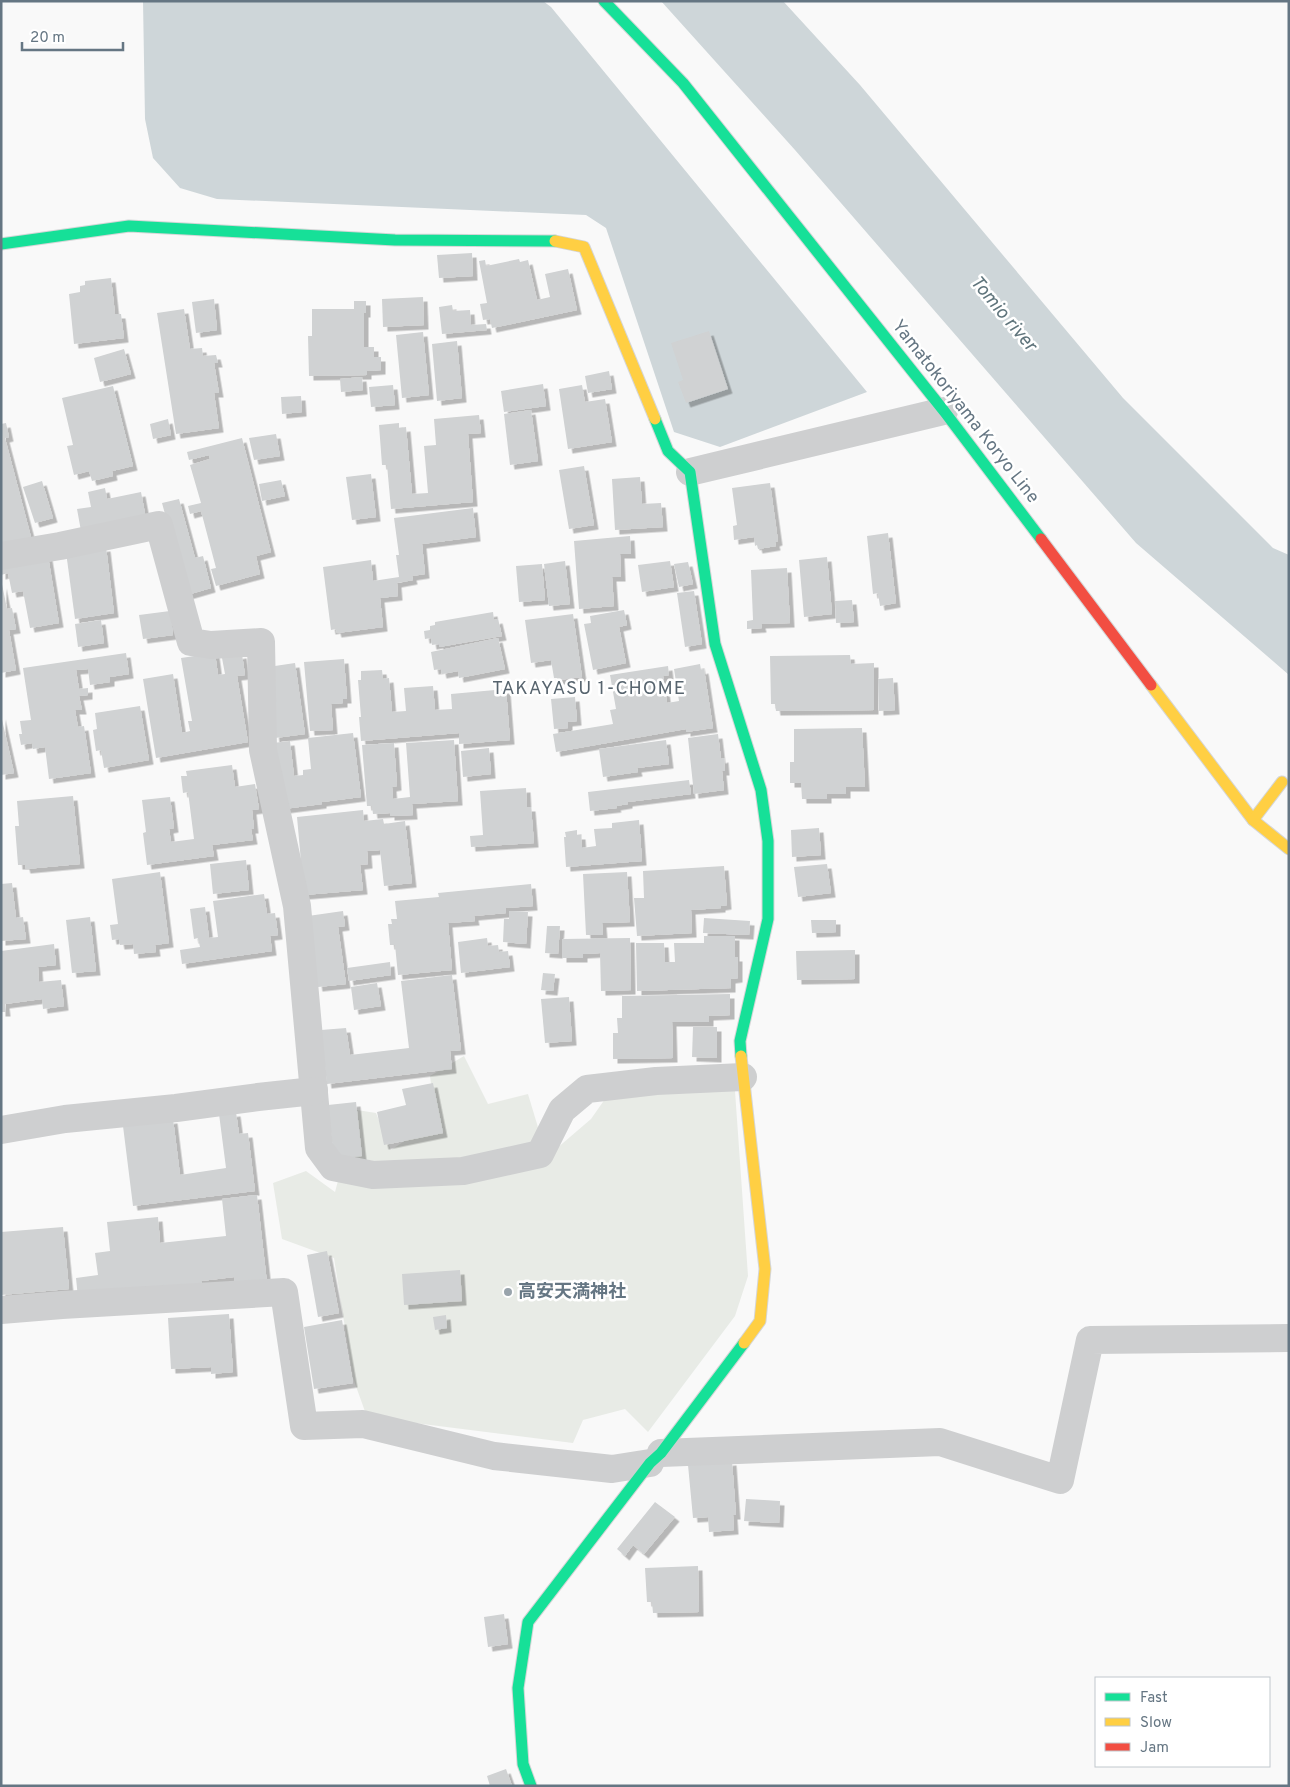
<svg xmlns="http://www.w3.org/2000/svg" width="1290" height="1787" viewBox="0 0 1290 1787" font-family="Overpass,'Noto Sans JP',sans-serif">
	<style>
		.green { fill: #e8ebe6 }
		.water { fill: #ced6d9 }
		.building { fill: #d0d2d3; filter: url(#shadow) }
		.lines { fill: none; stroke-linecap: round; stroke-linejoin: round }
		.fast-casing { stroke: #d5d6d7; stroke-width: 13 }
		.slow-casing { stroke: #d5d6d7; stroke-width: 13 }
		.jam-casing { stroke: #d5d6d7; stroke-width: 13 }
		.street { stroke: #cecfd0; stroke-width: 28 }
		.fast { stroke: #16e098; stroke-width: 11 }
		.slow { stroke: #ffcf43; stroke-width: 11 }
		.jam { stroke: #f24e42; stroke-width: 11 }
		.poi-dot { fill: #99a4ac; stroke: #fff; stroke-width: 2 }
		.labels { text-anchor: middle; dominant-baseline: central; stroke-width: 5; stroke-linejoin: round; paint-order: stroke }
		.street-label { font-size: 18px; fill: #657683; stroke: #fff }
		.poi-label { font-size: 18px; font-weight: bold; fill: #657683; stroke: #fff; text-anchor: start }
		.water-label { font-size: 19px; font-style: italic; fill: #60757c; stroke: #fff }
		.neighbourhood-label { font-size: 19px; letter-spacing: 1px; fill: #57646e; stroke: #fff }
	</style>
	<defs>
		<filter id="shadow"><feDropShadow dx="4.5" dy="4.5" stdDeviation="0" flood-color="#0004"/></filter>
	</defs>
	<rect width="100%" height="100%" fill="#f9f9f9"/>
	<!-- green -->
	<path class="green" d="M464,1056l24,48 40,-10 12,40 16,15 35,-30 14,-20 70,-16 60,8 13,185 -13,40 -87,116 -23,-23 -42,11 -10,23 -206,-26 -14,-39 -19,-120 -52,-19 -9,-56 33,-12 29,21 22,-82 19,3 15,37 45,-30 -6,-44z"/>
	<!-- water -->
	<g class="water">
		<path d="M143,1h400l8,6 316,385 -147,55 -46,-15 -68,-204 -20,-13 -369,-16 -37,-11 -27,-30 -8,-39z"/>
		<path d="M661,1h122l77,84 263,313 150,150 16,7v120l-153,-132 -341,-393z"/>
	</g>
	<!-- building -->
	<g class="building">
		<path d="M472,253l1,23 -34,2 -2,-23z"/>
		<path d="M519,259l1,3 8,-2 9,40 13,-3 -5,-23 23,-5 9,41 -85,18 -2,-9 -7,1 -3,-16 7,-1 -8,-42 6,-1 1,6z"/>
		<path d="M111,278l4,36h6l3,24 -50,6 -5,-50 11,-2v-6l5,-1v-4z"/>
		<path d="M423,297l1,28 -41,2 -1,-28z"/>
		<path d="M214,299l3,31 -21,3 -4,-31z"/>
		<path d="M354,301h12v12h-2v34h10v10h7v13l-14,1v4l-58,1 -1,-40h4v-27h42z"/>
		<path d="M452,305l1,6 17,-1 1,15 15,-1 1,6 -45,4 -3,-27z"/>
		<path d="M184,309l6,40 12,-1 1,8 13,-1 2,8h-4l5,30h-5l5,35 -43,6 -19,-121z"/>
		<path d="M709,331l19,58 -42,14 -8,-21 5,-2 -12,-37z"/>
		<path d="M423,332l6,63 -27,3 -6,-63z"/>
		<path d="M457,341l5,57 -25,3 -5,-57z"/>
		<path d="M124,349l7,25 -31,8 -6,-24z"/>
		<path d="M609,371l3,18 -24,4 -3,-17z"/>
		<path d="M362,377l1,13 -22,2 -1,-13z"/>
		<path d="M543,384l3,22 -42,6 -3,-21z"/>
		<path d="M393,385l2,20 -24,2 -2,-20z"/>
		<path d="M582,385l3,17 20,-3 7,43 -44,7 -9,-60z"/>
		<path d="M113,386l20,80 -21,5 1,5 -21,5 -3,-10 -15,4 -7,-29 6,-1 -11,-47z"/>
		<path d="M301,396l1,16 -20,2 -1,-17z"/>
		<path d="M531,410l7,51 -28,4 -6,-51z"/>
		<path d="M479,415l2,18 -13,1 5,68 -82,7 -4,-44h-5l-3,-40 20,-2v5l7,-1 6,67 16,-1 -4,-47 12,-1 -2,-26z"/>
		<path d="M168,419l3,16 -18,4 -3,-15z"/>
		<path d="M6,423l3,14 -4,1 26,99 -30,8v-121z"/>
		<path d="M276,434l4,22 -26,4 -5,-22z"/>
		<path d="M242,438l29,114 -15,4 4,18 -44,12 -5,-17 5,-1 -15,-57 -11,3 -2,-8 13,-3 -11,-38 20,-6 -1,-4 -20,5 -2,-8z"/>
		<path d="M584,466l10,59 -25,4 -10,-59z"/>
		<path d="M371,474l5,43 -24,3 -6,-43z"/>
		<path d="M640,477l2,27 19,-1 2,24 -48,3 -3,-51z"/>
		<path d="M281,480l4,16 -23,5 -3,-17z"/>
		<path d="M42,481l11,37 -18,5 -12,-36z"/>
		<path d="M770,483l8,58 -3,1 1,4 -18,3 -1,-4 -2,1 -1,-9 -20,3 -1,-14 4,-1 -5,-37z"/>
		<path d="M105,488l2,11 34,-7 5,27 -65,12 -4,-22 14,-2 -3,-15z"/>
		<path d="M179,499l16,59 8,-2 8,32 -24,7 -25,-92z"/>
		<path d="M473,508l3,29 -54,7 3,30 -13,2 1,4 -16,3 1,13 -18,2 3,29 -46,6 -1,-4 -5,1 -8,-63 48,-7 2,21 26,-4 -3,-22h3l-5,-37z"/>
		<path d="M888,533l8,70 -16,3 -2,-13 -5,1 -6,-58z"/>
		<path d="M630,536l1,18h-11l1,23h-9l2,29 -35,3 -5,-68z"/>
		<path d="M106,547l8,66 -39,6 -9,-67z"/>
		<path d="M48,556l11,67 -29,5 -7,-37 -11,2 -4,-20 -7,2v-10z"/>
		<path d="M827,557l5,57 -28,3 -5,-57z"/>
		<path d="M565,561l5,43 -21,2 -5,-42z"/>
		<path d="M670,561l4,26 -32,5 -4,-27z"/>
		<path d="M688,562l5,22 -14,3 -5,-23z"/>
		<path d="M542,564l3,36 -26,2 -3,-36z"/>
		<path d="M787,568l3,55 -29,1 1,4 -15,1v-8l6,-1 -2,-50z"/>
		<path d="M2,584l5,25 5,-1 4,21 -7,1 7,40 -15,3z"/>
		<path d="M694,591l8,53 -17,3 -8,-54z"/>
		<path d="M852,600l2,22 -18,1 -1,-22z"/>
		<path d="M624,610l3,15 -8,2 7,36 -33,7 -9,-46 7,-1 -1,-7z"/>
		<path d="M170,611l3,24 -30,4 -4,-24z"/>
		<path d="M493,612l1,8 4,-1 4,17 -63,11v-3l-7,1 -1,-7 -6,1 -1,-8 6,-1v-4l5,-1v-3z"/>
		<path d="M573,614l9,63 -23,3 -1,-2h-4l-3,-18 -20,3 -6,-43z"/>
		<path d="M101,620l3,23 -26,4 -3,-23z"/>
		<path d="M498,638l7,31 -46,9 -1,-7 -16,3 -1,-5 -7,1 -3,-18z"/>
		<path d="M126,653l3,21 -19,3v5l-20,3 -2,-16 -12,1 3,19 9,-1v7l-9,1 3,14h-7l3,17 6,-1 7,47 -42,6 -4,-32 -12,2 -1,-6 -11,2 -2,-11h3l-2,-13 11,-1 -8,-52z"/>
		<path d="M215,653l3,22 7,-1 -3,-16 20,-4 3,21 -8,1 11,66 -92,16 -13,-79 30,-5 9,59 8,-2 -2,-10h4l-11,-63z"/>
		<path d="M850,655l1,9 23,-1v47l-98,1 -1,-7h-4l-1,-48z"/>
		<path d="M344,659l3,40h-4v4l-12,1 2,26 -23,1 -6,-69z"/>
		<path d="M295,663l10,71 -30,4 -7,-71z"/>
		<path d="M700,664l1,6 3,-1 9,59 -27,4v-3l-130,23 -3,-18 60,-10 -3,-14 6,-1 -6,-34 58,-9 1,9 -6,1 4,27 12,-2 -5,-32z"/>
		<path d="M382,670l1,9 6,-1 3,34 14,-1 -2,-23 29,-2 2,24 17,-1 -1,-15 55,-5 4,51 -51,4v-11l-98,8 -2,-24h2l-3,-37h3v-9z"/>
		<path d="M893,678l2,32 -16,1 -1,-32z"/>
		<path d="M575,697l2,24 -9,1v6l-14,1 -3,-30z"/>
		<path d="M140,706l9,54 -45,8 -3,-18 -5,1 -3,-21 4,-1 -2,-16z"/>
		<path d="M1,715l13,58 -13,2z"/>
		<path d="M862,728l3,59h-19v7h-19v5h-25l-1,-16h-11v-21h4v-33z"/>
		<path d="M353,733l8,64 -39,5v2l-38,5 -11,-66 17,-2 4,35 9,-1v-5l8,-1 -3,-31z"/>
		<path d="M718,734l3,25 3,-1 1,13h-3l2,19 -30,4 -6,-56z"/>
		<path d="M454,740l4,61 -46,3 1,11 -23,1v-3l-17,1 -1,-8h-5l-5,-61 32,-2 3,43 -5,1 1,12 17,-2 -4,-54z"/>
		<path d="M666,740l3,24 -32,4 1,4 -35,5 -4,-28z"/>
		<path d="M489,748l2,26 -28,3 -2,-26z"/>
		<path d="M232,765l3,22 20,-3 4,25 -7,1 2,19h-3l2,11 -41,5 2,11 -67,9 -4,-32 3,-1 -4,-32 28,-3 4,31 -5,1 2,13 23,-3 -6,-47 -5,1 -2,-17h6l-1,-5z"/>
		<path d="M689,780l2,14 -63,8v2l-12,2 1,2 -27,3 -2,-19z"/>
		<path d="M526,788l1,19h4l3,36 -63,4 -1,-11 13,-1 -3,-44z"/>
		<path d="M73,796l7,68 -54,5 -1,-4h-7l-3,-39h4l-2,-25z"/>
		<path d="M363,810l1,11 19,-2 1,5 21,-3 7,62 -28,3 -4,-36 -13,1 1,13 -8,1 3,25 -59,5 -7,-78z"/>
		<path d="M639,820l3,41 -76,6 -2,-30h2l-1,-5 12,-2v5h4l1,13 14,-2 -2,-17 18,-1v-5z"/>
		<path d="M819,828l2,27 -29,2 -1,-27z"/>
		<path d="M246,860l3,30 -36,4 -3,-30z"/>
		<path d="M827,864l4,29 -33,4 -4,-30z"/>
		<path d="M724,866l3,39 -6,1v2l-30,2 1,23 -55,3 -3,-38h10l-1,-27z"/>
		<path d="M160,872l9,71 -14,2 1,7 -22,2 -1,-10 -13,1 -1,-6 -7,1 -2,-15 8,-1 -6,-45z"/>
		<path d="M627,872l3,50 -28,1 1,12h-17l-3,-61z"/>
		<path d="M12,883l4,35 7,-1 3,22 -25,2v-57z"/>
		<path d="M531,884l2,22 -27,2v5l-32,3 1,5 -27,2 4,47 -54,5 -3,-30h-5l-2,-21h4l-1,-5h6l-2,-18 44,-4 -1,-4z"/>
		<path d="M264,894l3,20 8,-1 3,22 -8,1 2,15 -90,13 -2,-14 20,-3 -2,-9 -4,1 -4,-30 15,-2 4,31 9,-1 -5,-36z"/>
		<path d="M343,911l2,15 -7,1 8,57 -28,3 -10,-71z"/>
		<path d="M509,911l19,1 -2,32 -23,-2 1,-23h5z"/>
		<path d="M90,917l6,54 -24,2 -6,-53z"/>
		<path d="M704,918l46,3 -1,14 -46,-2z"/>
		<path d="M811,920h25v12l-24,1z"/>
		<path d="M547,926h13l-2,28 -13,-1z"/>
		<path d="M704,936h31v21h3v21l-7,1v9l-94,3 -1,-48h28l1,19h10l-1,-19h30z"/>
		<path d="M487,938l1,8 10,-1 1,7 9,-1 2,16 -49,6 -3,-31z"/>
		<path d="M630,938l1,52 -30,1 -1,-38 -17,1v4h-21v-19z"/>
		<path d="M54,944l2,21 -18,2 1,15 22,-2 3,26 -21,3 -1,-10 -37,5 1,8h-5v-61z"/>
		<path d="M855,950v29l-58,1 -1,-29z"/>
		<path d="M390,962l1,13 -42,6 -2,-13z"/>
		<path d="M543,973l12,1 -2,17 -12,-1z"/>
		<path d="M452,975l9,75 -11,1 2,18 -125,15 -6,-54 25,-2 4,27 59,-7 -8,-67z"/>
		<path d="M377,983l4,23 -27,4 -3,-23z"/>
		<path d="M730,994v21l-21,1v6h-37l1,36 -60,1v-26h5l-1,-15h5v-22z"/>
		<path d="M569,997l3,44 -27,2 -4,-44z"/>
		<path d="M693,1027h24v31l-25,-1z"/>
		<path d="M433,1083l10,50 -59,12 -7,-33 29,-7 -4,-16z"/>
		<path d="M356,1102l6,54 -28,3 -6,-54z"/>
		<path d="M236,1112l3,22 9,-1 7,58 -122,15 -10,-80 50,-7 7,56 46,-7 -7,-54z"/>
		<path d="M257,1195l10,88 -32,4 -1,-10 -33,4 1,4 -124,13 -2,-20 22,-3 -3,-22 15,-2 -3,-29 51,-5 2,26 66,-7 -4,-37z"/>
		<path d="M63,1227l6,62 -68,6v-63z"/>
		<path d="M327,1251l12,62 -21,4 -11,-62z"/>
		<path d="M460,1270l2,31 -58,4 -2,-31z"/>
		<path d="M229,1314l4,58 -22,2v-7l-40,2 -3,-51z"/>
		<path d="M446,1315l1,13 -12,2 -2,-13z"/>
		<path d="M342,1320l11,63 -39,6 -10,-62z"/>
		<path d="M732,1461l4,54h-3l1,15 -25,2 -1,-15 -15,1 -5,-53z"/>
		<path d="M746,1499l34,2 -1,22 -35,-2z"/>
		<path d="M655,1502l20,15 -31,37 -11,-9 -8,11 -8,-7z"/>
		<path d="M698,1566l1,46 -46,1 -1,-11h-5l-2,-34z"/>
		<path d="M504,1614l4,30 -20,3 -4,-30z"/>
		<path d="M506,1769l6,17h-22l-3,-10z"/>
	</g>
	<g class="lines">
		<defs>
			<g id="fast">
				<path d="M604,1l79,82 261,328 97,128"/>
				<path d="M1,244l128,-18 266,14 160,1"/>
				<path d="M655,419l13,32 22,21 25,172 46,146 7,51v78l-28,122 1,15"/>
				<path d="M531,1786l-8,-22 -5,-76 10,-66 122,-159 11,-10 83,-110"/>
			</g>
			<g id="slow">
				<path d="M555,241l29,6 71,172"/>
				<path d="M1151,685l102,135 36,29"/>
				<path d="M1253,820l29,-38"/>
				<path d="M741,1056l24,213 -5,52 -16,22"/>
			</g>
			<path id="jam" d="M1041,539l110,146"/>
		</defs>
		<!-- fast casing -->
		<use href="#fast" class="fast-casing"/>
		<!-- slow casing -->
		<use href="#slow" class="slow-casing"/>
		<!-- jam casing -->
		<use href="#jam" class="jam-casing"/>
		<!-- street -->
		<g class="street">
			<path d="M690,472l254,-61"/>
			<path d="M1,556l59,-10 99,-21 32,117 20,3 50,-3 2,108 34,156 22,242 14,19 40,8 90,-4 77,-17 22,-44 25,-21 69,-8 87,-4"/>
			<path d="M1,1130l64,-11 111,-11 82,-11 56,-6"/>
			<path d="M1,1310l61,-5 222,-13 20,134 59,-2 131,32 118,13 38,-6"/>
			<path d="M661,1453l279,-11 120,38 30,-140 199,-2"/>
		</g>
		<!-- fast -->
		<use href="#fast" class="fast"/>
		<!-- slow -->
		<use href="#slow" class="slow"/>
		<!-- jam -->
		<use href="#jam" class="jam"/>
	</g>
	<!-- markers -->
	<circle class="poi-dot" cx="508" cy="1292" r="5"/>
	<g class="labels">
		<!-- street labels -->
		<g class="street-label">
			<text transform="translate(965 412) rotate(52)">Yamatokoriyama Koryo Line</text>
		</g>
		<!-- poi labels -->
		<g class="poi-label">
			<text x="518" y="1292">高安天満神社</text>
		</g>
		<!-- water labels -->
		<g class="water-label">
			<text transform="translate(1003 314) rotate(50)">Tomio river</text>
		</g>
		<!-- neighbourhood labels -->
		<g class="neighbourhood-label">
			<text x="589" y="689">TAKAYASU 1-CHOME</text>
		</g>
	</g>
	<!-- border -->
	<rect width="1290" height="1787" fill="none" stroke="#657683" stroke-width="5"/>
	<!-- legend -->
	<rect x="1095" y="1677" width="175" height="90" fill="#ffffff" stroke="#c1c8cd"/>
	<rect x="1105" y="1693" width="25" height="8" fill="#16e098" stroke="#c1c8cd"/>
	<text x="1140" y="1702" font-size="15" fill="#657683">Fast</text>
	<rect x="1105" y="1718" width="25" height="8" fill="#ffcf43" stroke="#c1c8cd"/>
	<text x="1140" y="1727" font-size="15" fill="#657683">Slow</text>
	<rect x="1105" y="1743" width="25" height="8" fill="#f24e42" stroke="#c1c8cd"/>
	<text x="1140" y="1752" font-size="15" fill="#657683">Jam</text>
	<!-- scale -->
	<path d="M22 42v8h101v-8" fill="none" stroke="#657683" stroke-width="2.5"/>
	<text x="30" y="42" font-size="15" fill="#657683" stroke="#ffffff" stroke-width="4" paint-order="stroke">20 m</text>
</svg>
